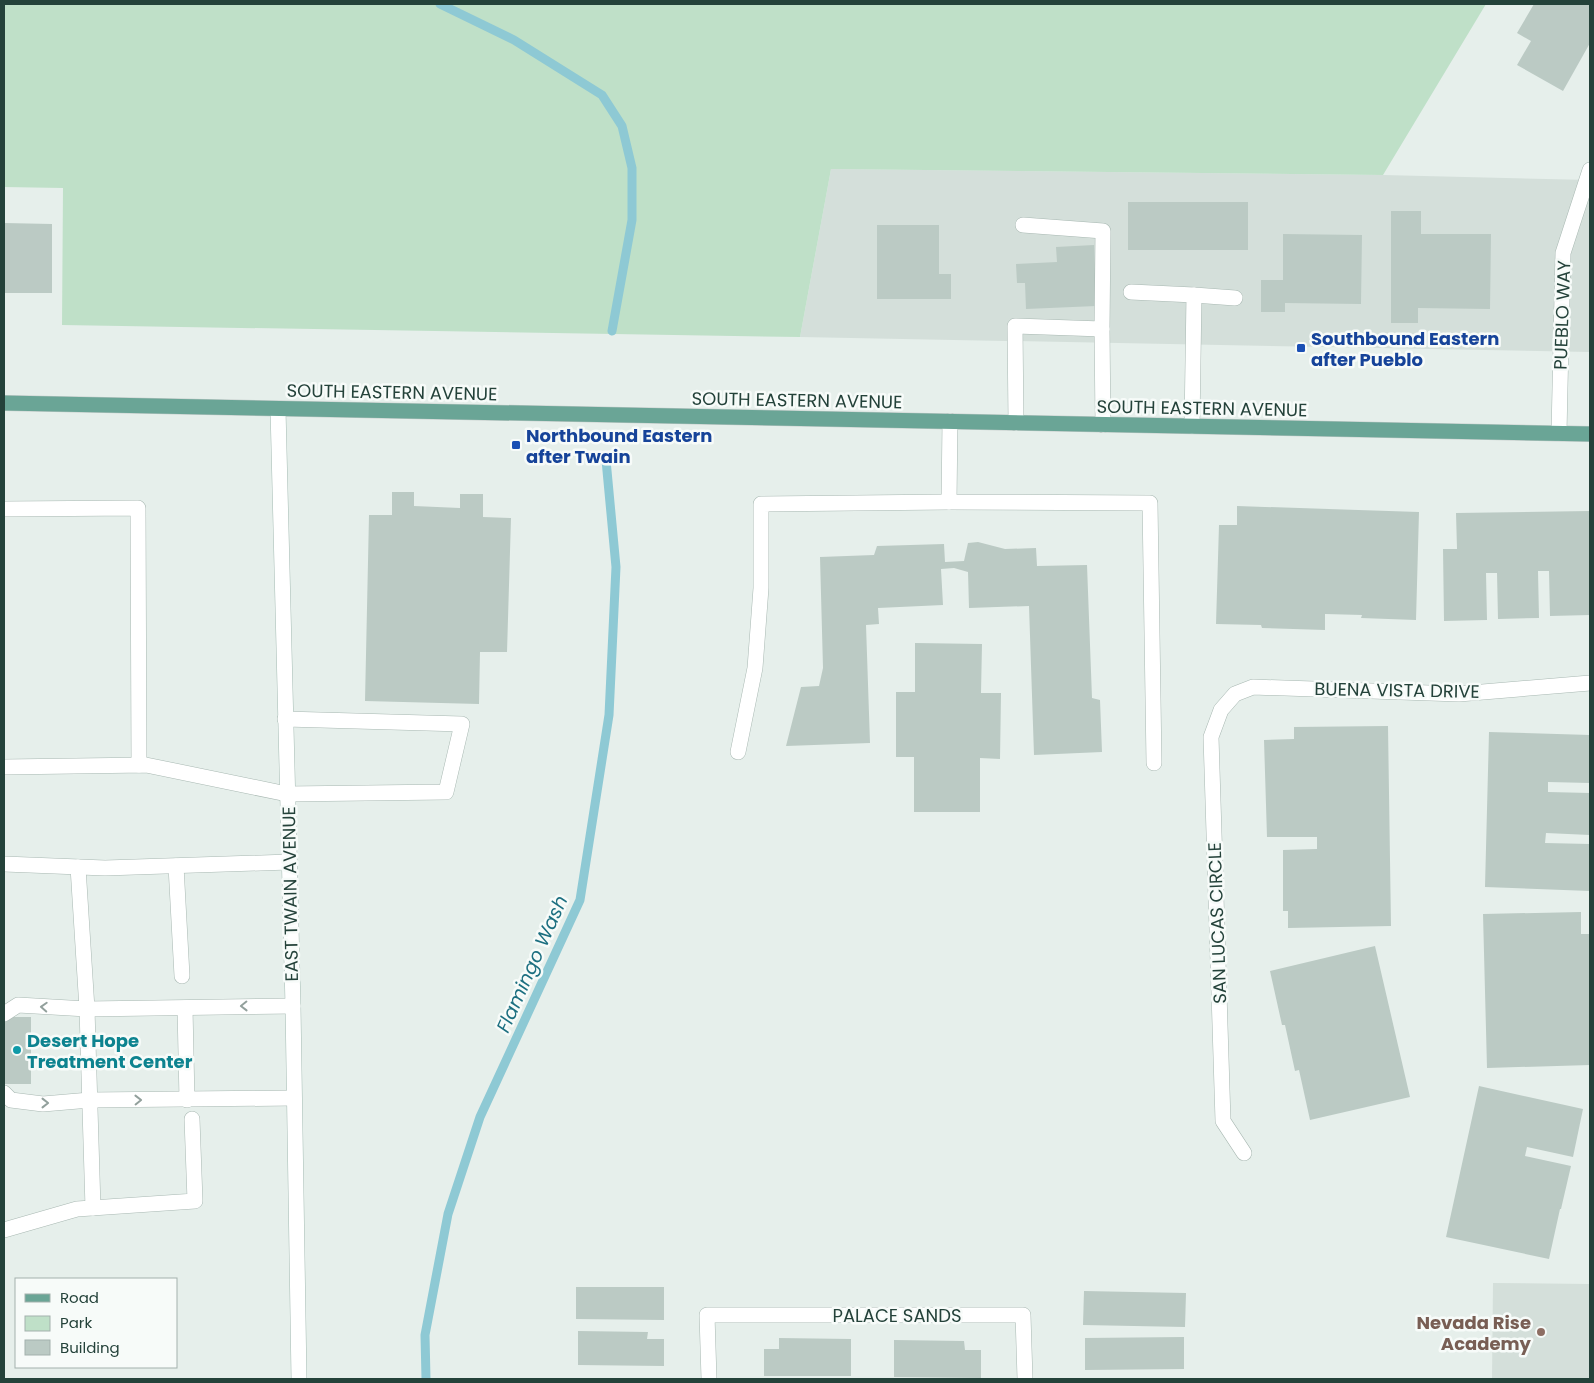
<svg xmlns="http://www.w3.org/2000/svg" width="1594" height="1383" viewBox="0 0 1594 1383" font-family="Poppins,sans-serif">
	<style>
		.built { fill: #d4dfda }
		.green { fill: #bfe0c8 }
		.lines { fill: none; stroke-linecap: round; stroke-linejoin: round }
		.stream { stroke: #8ec9d4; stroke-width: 9 }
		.building { fill: #bbcac4 }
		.lane-casing { stroke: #a8b8b2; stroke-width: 16 }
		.street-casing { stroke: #a8b8b2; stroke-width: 16 }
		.secondary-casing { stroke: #a4bbb3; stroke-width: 16 }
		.primary-casing { stroke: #c2cac8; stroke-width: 16 }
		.lane { stroke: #fff; stroke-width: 15 }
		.street { stroke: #fff; stroke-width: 15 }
		.secondary { stroke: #fff; stroke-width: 15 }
		.primary { stroke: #6aa596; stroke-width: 15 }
		.oneway { stroke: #92a09c }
		.transit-dot { fill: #1a4fb4; stroke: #f7fbf9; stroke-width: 2 }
		.culture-dot { fill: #0f9aa8; stroke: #f7fbf9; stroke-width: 2 }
		.education-dot { fill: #8d6e63; stroke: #f7fbf9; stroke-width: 2 }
		.labels { text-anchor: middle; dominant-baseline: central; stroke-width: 5; stroke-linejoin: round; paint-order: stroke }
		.street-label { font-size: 18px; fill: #24423a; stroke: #f7fbf9 }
		.transit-label { font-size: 18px; font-weight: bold; fill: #164399; stroke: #f7fbf9; text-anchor: start }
		.culture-label { font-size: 18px; font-weight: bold; fill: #0d838f; stroke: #f7fbf9; text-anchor: start }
		.education-label { font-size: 18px; font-weight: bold; fill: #785e54; stroke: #f7fbf9; text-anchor: end }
		.water-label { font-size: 19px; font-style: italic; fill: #1c6f80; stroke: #f7fbf9 }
	</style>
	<rect width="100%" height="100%" fill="#e6efeb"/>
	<!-- built -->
	<g class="built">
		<path d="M831,169l552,6 207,5v172l-790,-15z"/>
		<path d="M1493,1283l97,1v95h-98z"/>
	</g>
	<!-- green -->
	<path class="green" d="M4,4h1482l-103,171 -552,-6 -31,168 -738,-12 1,-137 -59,-1z"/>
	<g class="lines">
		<!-- stream -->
		<g class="stream">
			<path d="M440,4l74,36 88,55 20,31 10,42v52l-20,111"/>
			<path d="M426,1379l-1,-44 23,-121 32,-97 100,-217 29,-185 7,-148 -10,-107"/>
		</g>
	</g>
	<!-- building -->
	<g class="building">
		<path d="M1534,4h56v39l-27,48 -46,-26 14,-24 -14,-8z"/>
		<rect x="1128" y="202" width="120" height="48"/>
		<path d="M1391,211h30v23h70l-1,75 -72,-1v15h-27z"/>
		<path d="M4,223l48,1v69h-48z"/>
		<path d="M877,225h62v49h12v25h-74z"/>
		<path d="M1283,234l79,1 -1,69 -76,-1v9h-24v-32h22z"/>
		<path d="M1094,245l2,61 -70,3 -1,-26h-8l-1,-19 41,-2 -1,-15z"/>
		<path d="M392,492h22v14l46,2v-14h23v23l28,1 -4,134h-27l-1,52 -114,-3 4,-186h23z"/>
		<path d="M1237,506l182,6 -3,108 -55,-2 1,-3 -37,-1v16l-63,-2 -1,-3 -45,-1 3,-99h18z"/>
		<path d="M1590,511v104l-40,1 -1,-45h-11l1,47 -41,1 -1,-46h-11l1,47 -43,1 -1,-72h14l-1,-36z"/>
		<path d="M978,542l27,7 31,-1 1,18 50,-1 5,133 8,2 2,52 -68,3 -5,-149 -60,2 -1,-36 -14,-4 -13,1 2,36 -65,3 1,16 -13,1 4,118 -84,3 15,-59 18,-1 4,-18 -3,-111 54,-2 3,-9 67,-2 1,18 19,-1 4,-18z"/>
		<path d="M915,643l67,1 -1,49h20l-1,66 -20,-1v54h-66v-55h-18v-65h19z"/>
		<path d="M1388,726l3,200 -103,2v-17h-5v-61l34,-1v-12h-50l-3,-97 30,-1v-12z"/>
		<path d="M1489,732l101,3v48l-42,-1v10l42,1v42l-44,-2 -1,10 45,1v47l-105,-4z"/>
		<path d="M1581,912v22h9v131l-103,3 -4,-154z"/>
		<path d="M1375,946l35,151 -100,23 -11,-50 -4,1 -10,-46h-3l-12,-54z"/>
		<rect x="4" y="1017" width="27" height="67"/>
		<path d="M1479,1086l104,23 -10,48 -46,-10 -2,9 46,10 -10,43h-1l-11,50 -103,-22z"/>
		<path d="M576,1287h88v33l-88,-1z"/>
		<path d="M1084,1291l102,2 -1,34 -102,-2z"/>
		<path d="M578,1331l70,1 -1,7h17v27l-86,-1z"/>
		<path d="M1184,1337v32l-99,1v-32z"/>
		<path d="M779,1338l72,1v37h-87v-27h15z"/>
		<path d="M894,1340l70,1 1,9h16v28l-87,-1z"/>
	</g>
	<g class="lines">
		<defs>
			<g id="lane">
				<path d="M1131,292l63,3 -2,131"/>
				<path d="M1194,295l41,3"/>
				<path d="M1102,329l1,96"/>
				<path d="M950,421l-1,81 201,1 4,260"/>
				<path d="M1016,423l-1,-97 87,3 1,-98 -80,-6"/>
				<path d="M4,509l134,-1 1,257"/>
				<path d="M738,752l17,-84 6,-80v-84l188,-2"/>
				<path d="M4,767l142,-2 141,29 159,-2 16,-68 -177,-5"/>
				<path d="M4,864l101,4 184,-6"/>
				<path d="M176,866l6,110"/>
				<path d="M78,867l9,142 6,199"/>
				<path d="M185,1008l2,92"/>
				<path d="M4,1014l14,-9 69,4 206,-3"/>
				<path d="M4,1093l7,7 32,4 47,-4 204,-2"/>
				<path d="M4,1230l73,-21 118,-8 -3,-82"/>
			</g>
			<g id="street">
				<path d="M1559,433l4,-180 27,-83"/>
				<path d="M1244,1153l-21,-32 -12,-384 10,-27 14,-16 18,-7 206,7 131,-11"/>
				<path d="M709,1379l-2,-64h316l2,64"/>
			</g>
			<path id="secondary" d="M278,409l15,597 6,373"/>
			<path id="primary" d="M4,403l1586,31"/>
		</defs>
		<!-- lane casing -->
		<use href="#lane" class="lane-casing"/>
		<!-- street casing -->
		<use href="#street" class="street-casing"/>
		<!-- secondary casing -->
		<use href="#secondary" class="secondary-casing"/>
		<!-- primary casing -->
		<use href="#primary" class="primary-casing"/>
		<!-- lane -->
		<use href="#lane" class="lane"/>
		<!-- street -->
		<use href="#street" class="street"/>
		<!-- secondary -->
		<use href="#secondary" class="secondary"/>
		<!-- primary -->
		<use href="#primary" class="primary"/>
	</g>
	<!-- one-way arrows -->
	<defs><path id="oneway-chevron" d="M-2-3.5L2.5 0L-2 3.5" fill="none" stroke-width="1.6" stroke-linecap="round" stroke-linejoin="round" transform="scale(1.25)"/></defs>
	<g class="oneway">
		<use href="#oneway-chevron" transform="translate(244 1006) rotate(179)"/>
		<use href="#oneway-chevron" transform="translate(44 1007) rotate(-177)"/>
		<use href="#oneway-chevron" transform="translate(138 1100) rotate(-1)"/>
		<use href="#oneway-chevron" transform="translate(45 1103)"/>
	</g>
	<!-- markers -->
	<g class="transit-dot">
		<rect x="1296" y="343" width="10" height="10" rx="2.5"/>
		<rect x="511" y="440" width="10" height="10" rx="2.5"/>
	</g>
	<circle class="culture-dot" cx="17" cy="1050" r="5"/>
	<circle class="education-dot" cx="1541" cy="1332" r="5"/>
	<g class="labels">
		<!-- street labels -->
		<g class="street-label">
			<text transform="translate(1562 315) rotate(-88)">PUEBLO WAY</text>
			<text transform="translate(392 392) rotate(1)">SOUTH EASTERN AVENUE</text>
			<text transform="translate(797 400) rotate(1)">SOUTH EASTERN AVENUE</text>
			<text transform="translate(1202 408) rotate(1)">SOUTH EASTERN AVENUE</text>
			<text transform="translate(1397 690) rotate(1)">BUENA VISTA DRIVE</text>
			<text transform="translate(290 894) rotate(-91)">EAST TWAIN AVENUE</text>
			<text transform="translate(1217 923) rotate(-92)">SAN LUCAS CIRCLE</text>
			<text x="897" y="1315">PALACE SANDS</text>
		</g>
		<!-- transit labels -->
		<g class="transit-label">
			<text x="1311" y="338">Southbound Eastern<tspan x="1311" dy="21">after Pueblo</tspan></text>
			<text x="526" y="435">Northbound Eastern<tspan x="526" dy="21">after Twain</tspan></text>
		</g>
		<!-- culture labels -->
		<g class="culture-label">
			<text x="27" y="1040">Desert Hope<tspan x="27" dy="21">Treatment Center</tspan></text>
		</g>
		<!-- education labels -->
		<g class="education-label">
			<text x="1531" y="1322">Nevada Rise<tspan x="1531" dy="21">Academy</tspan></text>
		</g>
		<!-- water labels -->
		<g class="water-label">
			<text transform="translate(532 964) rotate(-66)">Flamingo Wash</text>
		</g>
	</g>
	<!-- border -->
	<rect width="1594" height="1383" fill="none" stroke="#24423a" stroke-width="10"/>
	<!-- legend -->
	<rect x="15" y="1278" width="162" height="90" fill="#f7fbf9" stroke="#a3b1ad"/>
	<rect x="25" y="1294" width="25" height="8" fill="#6aa596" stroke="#a3b1ad"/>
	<text x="60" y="1303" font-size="15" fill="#24423a">Road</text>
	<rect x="25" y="1316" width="25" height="15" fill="#bfe0c8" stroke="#a3b1ad"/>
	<text x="60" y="1328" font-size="15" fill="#24423a">Park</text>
	<rect x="25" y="1340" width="25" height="15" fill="#bbcac4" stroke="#a3b1ad"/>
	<text x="60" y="1353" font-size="15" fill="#24423a">Building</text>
</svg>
